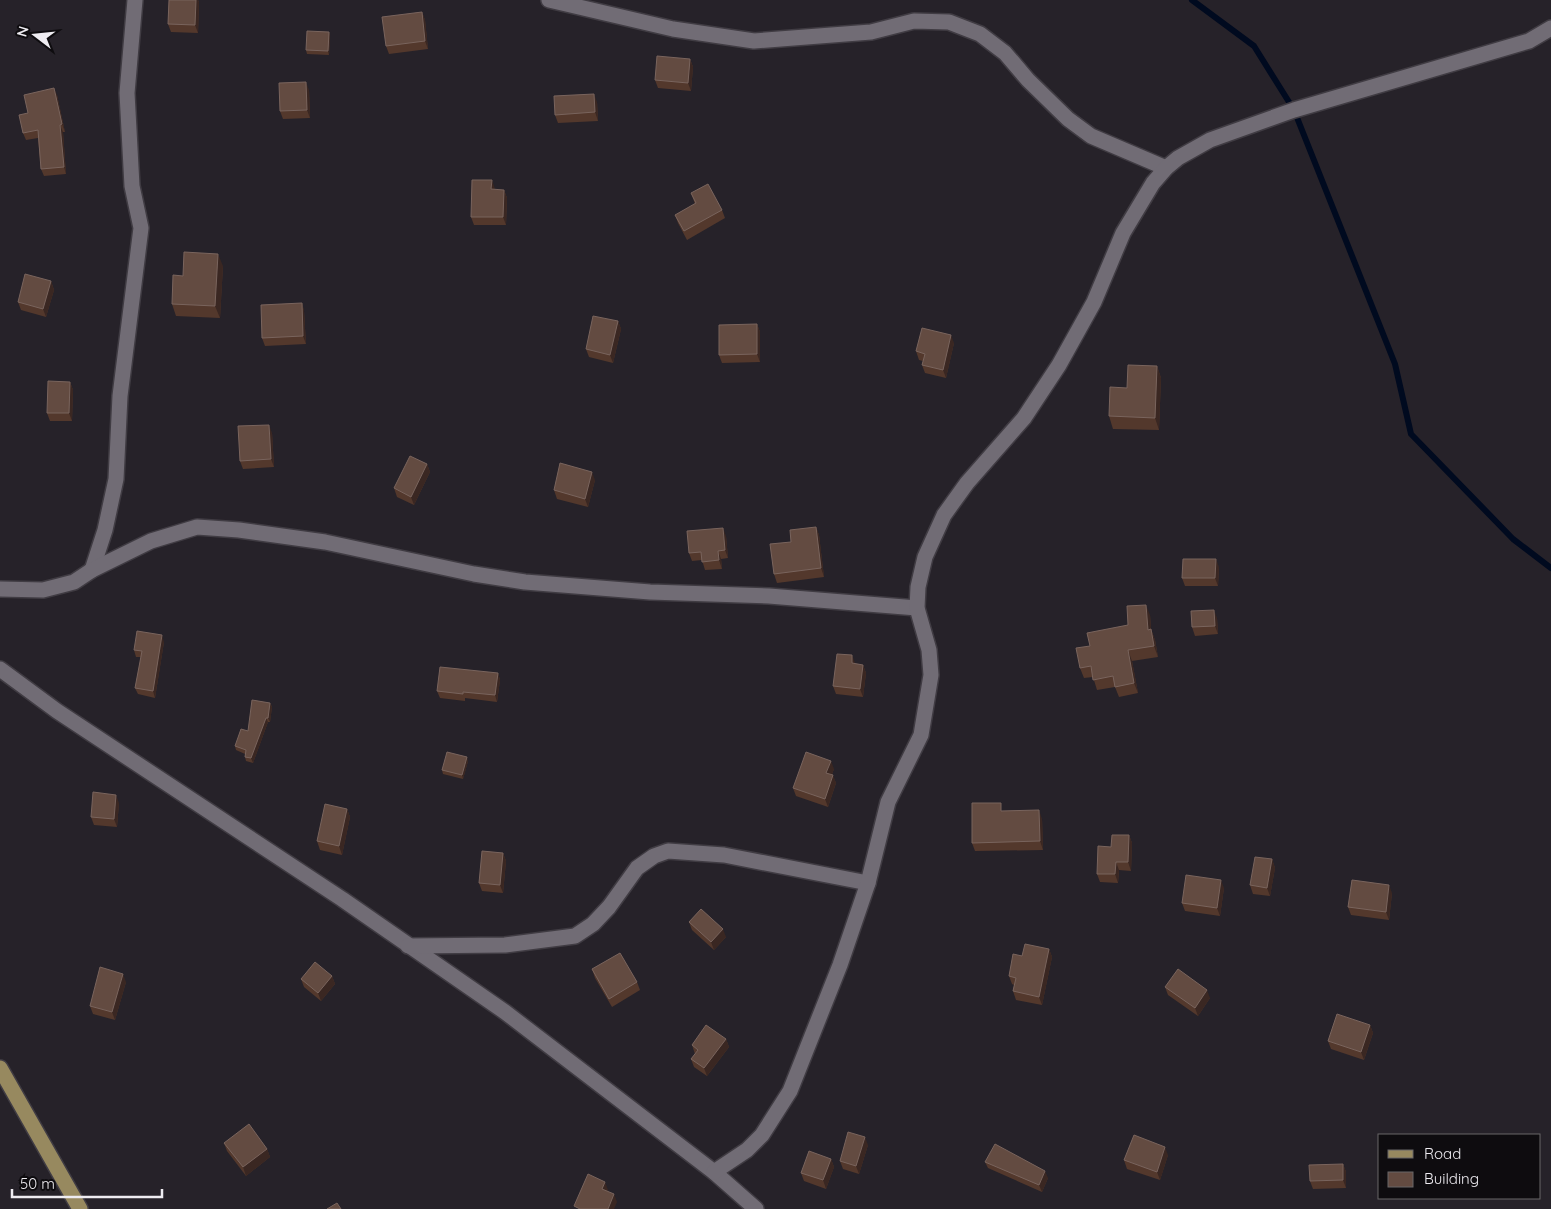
<svg xmlns="http://www.w3.org/2000/svg" width="1551" height="1209" viewBox="0 0 1551 1209" font-family="Quicksand,sans-serif">
	<style>
		.lines { fill: none; stroke-linecap: round; stroke-linejoin: round }
		.stream { stroke: #000a1f; stroke-width: 6 }
		.minor-casing { stroke: #403c43; stroke-width: 18 }
		.major-casing { stroke: #403c43; stroke-width: 18 }
		.minor { stroke: #716c75; stroke-width: 15 }
		.major { stroke: #97895f; stroke-width: 15 }
		.wall { fill: #53382c }
		.shaded-wall { fill: #3a2722 }
		.building { fill: #634b41; stroke: #79645d }
	</style>
	<rect width="100%" height="100%" fill="#262229"/>
	<g class="lines">
		<!-- stream -->
		<path class="stream" d="M1192,0l62,46 40,64 101,254 16,70 102,105 38,29"/>
		<defs>
			<g id="minor">
				<path d="M549,0l124,29 81,12 117,-9 43,-11 35,1 31,12 25,19 23,27 40,39 23,17 75,32"/>
				<path d="M92,570l13,-40 11,-51 4,-83 21,-168 -9,-42 -5,-93 8,-93"/>
				<path d="M0,589l43,1 31,-8 18,-12 59,-29 46,-14 42,3 86,12 149,32 51,8 125,10 119,4 148,12"/>
				<path d="M0,669l57,42 285,188 163,113 209,160 42,37"/>
				<path d="M408,946l97,-1 70,-9 18,-12 16,-17 28,-39 17,-12 14,-5 56,4 144,28"/>
				<path d="M714,1172l33,-22 15,-15 28,-44 50,-126 28,-82 20,-81 33,-67 10,-60 -2,-25 -12,-42 1,-21 7,-30 19,-42 23,-32 57,-65 35,-53 35,-63 29,-69 30,-50 13,-15 12,-10 32,-18 84,-30 235,-69 22,-13"/>
			</g>
			<path id="major" d="M0,1068l80,141"/>
		</defs>
		<!-- minor casing -->
		<use href="#minor" class="minor-casing"/>
		<!-- major casing -->
		<use href="#major" class="major-casing"/>
		<!-- minor -->
		<use href="#minor" class="minor"/>
		<!-- major -->
		<use href="#major" class="major"/>
	</g>
	<!-- wall -->
	<g class="wall">
		<path d="M169,0h29l1,2 -1,31 -27,-1 -3,-8z"/>
		<path d="M422,12l3,8 3,29 -39,5 -3,-8z"/>
		<path d="M329,32l1,4 -1,19 -22,-1 -1,-4z"/>
		<path d="M690,59l3,8 -2,24 -33,-3 -3,-8z"/>
		<path d="M309,90l1,28 -27,1 -3,-8z"/>
		<path d="M57,95l8,37h-2l3,42 -22,2 -3,-7 -3,-31 -12,2 -3,-7 5,-20z"/>
		<path d="M597,102l1,19 -40,2 -3,-8z"/>
		<path d="M495,189v1h9l3,8 -1,27h-32l-3,-8z"/>
		<path d="M691,193l31,17 3,8 -38,22 -9,-17 -3,-8 20,-11z"/>
		<path d="M223,266l-3,52 -44,-2 -4,-12 11,-28z"/>
		<path d="M51,281l3,9 -8,27 -25,-7 -3,-8z"/>
		<path d="M302,303l2,8 2,33 -41,2 -3,-8z"/>
		<path d="M618,321l3,8 -8,34 -24,-6 -3,-8z"/>
		<path d="M757,324l3,8v30l-38,1 -3,-8z"/>
		<path d="M954,343l-8,35 -21,-5 -3,-8 1,-4 -4,-1 -3,-9z"/>
		<path d="M1157,366l4,12 -2,52 -46,-1 -4,-13 18,-28z"/>
		<path d="M70,382l3,8 -1,31h-22l-3,-8z"/>
		<path d="M272,433l2,34 -31,2 -3,-8z"/>
		<path d="M427,464l3,8 -16,33 -17,-8 -3,-9z"/>
		<path d="M595,480l-7,27 -31,-8 -3,-9z"/>
		<path d="M816,527l3,8 5,42 -47,6 -3,-9 17,-32z"/>
		<path d="M726,536l2,22 -7,1 1,10 -17,1 -3,-10 -10,1 -3,-8z"/>
		<path d="M1219,567l-1,19h-33l-3,-8z"/>
		<path d="M1150,615l1,14 4,11 3,17 -26,4 6,32 -19,4 -4,-10 -18,3 -4,-13 -9,1 -4,-10 10,-22 38,-21z"/>
		<path d="M1217,618l1,16 -23,2 -3,-9z"/>
		<path d="M164,642l-9,56 -17,-4 -3,-6 6,-31h-5l-2,-7z"/>
		<path d="M855,664l8,1 3,8 -3,24 -27,-3 -3,-8z"/>
		<path d="M498,673l2,7 -3,22 -32,-4v3l-25,-3 -3,-7z"/>
		<path d="M270,703l2,4 -2,15h-2l-15,41 -7,-2 -1,-4v-3l-9,-4 -1,-4 13,-15z"/>
		<path d="M468,761l-5,18 -20,-5 -1,-4z"/>
		<path d="M834,769l-2,5 4,9 -8,24 -32,-11 -3,-8z"/>
		<path d="M119,803l-2,24 -23,-2 -3,-8z"/>
		<path d="M347,809l3,8 -8,38 -22,-5 -3,-9z"/>
		<path d="M1004,811l38,8 1,31 -68,1 -3,-8z"/>
		<path d="M1129,835l3,8 -1,28 -12,-1 -1,13 -18,-1 -3,-8 14,-27z"/>
		<path d="M503,853l3,8 -3,32 -21,-2 -3,-8z"/>
		<path d="M1272,859l3,9 -5,28 -17,-2 -3,-9z"/>
		<path d="M1224,888l-4,28 -35,-5 -3,-8z"/>
		<path d="M1392,893l-3,27 -38,-5 -3,-8z"/>
		<path d="M689,922l37,15 -12,13 -22,-20z"/>
		<path d="M1049,949l3,8 -10,48 -26,-5 -3,-9 1,-6 -2,-1 -3,-8z"/>
		<path d="M592,969l45,13 3,8 -28,17 -17,-29z"/>
		<path d="M332,976l3,8 -14,17 -17,-14 -3,-8z"/>
		<path d="M126,982l-11,38 -22,-6 -3,-8z"/>
		<path d="M1165,987l45,11 -12,18 -30,-21z"/>
		<path d="M1370,1025l3,8 -9,27 -33,-11 -3,-8z"/>
		<path d="M726,1039l3,8 -22,29 -13,-9 -3,-8 4,-5 -3,-9z"/>
		<path d="M224,1143l43,6 3,8 -24,19 -19,-25z"/>
		<path d="M868,1145l-9,29 -16,-5 -3,-8z"/>
		<path d="M1168,1155l-8,25 -33,-11 -3,-9z"/>
		<path d="M831,1159l3,8 -8,22 -22,-8 -3,-8z"/>
		<path d="M985,1162l63,16 -6,14 -54,-24z"/>
		<path d="M1343,1164l3,8v16l-33,1 -3,-8z"/>
	</g>
	<!-- shaded-wall -->
	<g class="shaded-wall">
		<path d="M196,0h2l1,2 -1,31 -3,-8z"/>
		<path d="M422,12l3,8 3,29 -3,-8z"/>
		<path d="M329,32l1,4 -1,19 -1,-4z"/>
		<path d="M690,59l3,8 -2,24 -3,-8z"/>
		<path d="M306,82l3,8 1,28 -3,-8z"/>
		<path d="M54,88l3,7 8,37 -3,-8z"/>
		<path d="M594,94l3,8 1,19 -3,-9z"/>
		<path d="M60,125l3,7 3,42 -2,-7z"/>
		<path d="M492,180l3,9 -1,9 -3,-9z"/>
		<path d="M504,190l3,8 -1,27 -3,-8z"/>
		<path d="M218,254l5,12 -3,52 -5,-12z"/>
		<path d="M51,281l3,9 -8,27 -3,-8z"/>
		<path d="M302,303l2,8 2,33 -3,-8z"/>
		<path d="M618,321l3,8 -8,34 -3,-8z"/>
		<path d="M757,324l3,8v30l-3,-8z"/>
		<path d="M951,335l3,8 -8,35 -3,-8z"/>
		<path d="M1157,366l4,12 -2,52 -4,-12z"/>
		<path d="M70,382l3,8 -1,31 -3,-8z"/>
		<path d="M269,425l3,8 2,34 -3,-8z"/>
		<path d="M427,464l3,8 -16,33 -3,-8z"/>
		<path d="M592,472l3,8 -7,27 -3,-8z"/>
		<path d="M816,527l3,8 5,42 -3,-9z"/>
		<path d="M723,528l3,8 2,22 -3,-8z"/>
		<path d="M718,551l3,8 1,10 -3,-9z"/>
		<path d="M1216,559l3,8 -1,19 -3,-8z"/>
		<path d="M1146,605l4,10 2,25 -4,-10z"/>
		<path d="M1214,610l3,8 1,16 -3,-8z"/>
		<path d="M1151,629l4,11 3,17 -4,-11z"/>
		<path d="M162,635l2,7 -9,56 -2,-7z"/>
		<path d="M1128,650l4,11 6,32 -4,-10z"/>
		<path d="M852,655l3,8v9l-3,-9z"/>
		<path d="M863,665l3,8 -3,24 -3,-8z"/>
		<path d="M498,673l2,7 -3,22 -2,-7z"/>
		<path d="M270,703l2,4 -2,15 -2,-4z"/>
		<path d="M266,718l2,4 -15,41 -2,-5z"/>
		<path d="M467,757l1,4 -5,18 -1,-4z"/>
		<path d="M831,761l3,8 -5,12 -3,-8z"/>
		<path d="M833,775l3,8 -8,24 -3,-8z"/>
		<path d="M116,795l3,8 -2,24 -3,-8z"/>
		<path d="M347,809l3,8 -8,38 -3,-9z"/>
		<path d="M1039,810l3,9 1,31 -3,-9z"/>
		<path d="M1129,835l3,8 -1,28 -3,-9z"/>
		<path d="M503,853l3,8 -3,32 -3,-8z"/>
		<path d="M1272,859l3,9 -5,28 -3,-8z"/>
		<path d="M1116,862l3,8 -1,13 -3,-9z"/>
		<path d="M1221,880l3,8 -4,28 -3,-8z"/>
		<path d="M1389,885l3,8 -3,27 -3,-8z"/>
		<path d="M723,929l3,8 -12,13 -3,-8z"/>
		<path d="M1049,949l3,8 -10,48 -3,-8z"/>
		<path d="M123,974l3,8 -11,38 -3,-8z"/>
		<path d="M332,976l3,8 -14,17 -3,-8z"/>
		<path d="M1207,990l3,8 -12,18 -3,-8z"/>
		<path d="M1370,1025l3,8 -9,27 -3,-8z"/>
		<path d="M726,1039l3,8 -22,29 -3,-8z"/>
		<path d="M865,1137l3,8 -9,29 -3,-8z"/>
		<path d="M1165,1147l3,8 -8,25 -3,-8z"/>
		<path d="M267,1149l3,8 -24,19 -3,-9z"/>
		<path d="M831,1159l3,8 -8,22 -3,-9z"/>
		<path d="M1343,1164l3,8v16l-3,-8z"/>
		<path d="M1045,1171l3,7 -6,14 -3,-7z"/>
		<path d="M605,1182l3,8 -3,7 -3,-8z"/>
		<path d="M614,1194l3,8 -3,7h-6z"/>
	</g>
	<!-- building -->
	<g class="building">
		<path d="M169,0h27l-1,25 -27,-1z"/>
		<path d="M422,12l3,29 -39,5 -4,-29z"/>
		<path d="M307,31l22,1 -1,19 -22,-1z"/>
		<path d="M657,56l33,3 -2,24 -33,-3z"/>
		<path d="M306,82l1,28 -27,1 -1,-28z"/>
		<path d="M54,88l8,36 -2,1 4,42 -23,2 -3,-39 -15,3 -4,-18 9,-2 -4,-18z"/>
		<path d="M594,94l1,18 -40,3 -1,-19z"/>
		<path d="M472,180h20l-1,9 13,1 -1,27h-32z"/>
		<path d="M708,184l14,26 -38,21 -9,-16 21,-12 -5,-10z"/>
		<path d="M184,252l34,2 -3,52 -43,-2 1,-29 10,1z"/>
		<path d="M25,274l26,7 -8,28 -25,-7z"/>
		<path d="M302,303l1,33 -41,2 -1,-33z"/>
		<path d="M593,316l25,5 -8,34 -24,-6z"/>
		<path d="M757,324v30l-38,1v-30z"/>
		<path d="M922,328l29,7 -8,35 -21,-5 3,-11 -9,-3z"/>
		<path d="M1128,365l29,1 -2,52 -46,-2 1,-29 17,1z"/>
		<path d="M48,381l22,1 -1,31h-22z"/>
		<path d="M269,425l2,34 -31,2 -2,-35z"/>
		<path d="M410,456l17,8 -16,33 -17,-9z"/>
		<path d="M560,463l32,9 -7,27 -31,-9z"/>
		<path d="M816,527l5,41 -47,6 -4,-30 21,-2 -1,-12z"/>
		<path d="M723,528l2,22 -7,1 1,9 -17,2 -1,-10 -12,1 -2,-22z"/>
		<path d="M1183,559h33l-1,19h-33z"/>
		<path d="M1146,605l2,25 3,-1 3,17 -26,4 6,33 -19,4 -2,-11 -20,4 -2,-14 -11,2 -4,-20 14,-2 -3,-13 41,-8 -1,-19z"/>
		<path d="M1214,610l1,16 -23,1 -1,-16z"/>
		<path d="M137,631l25,4 -9,56 -18,-3 7,-37 -8,-1z"/>
		<path d="M837,654l15,1v8l11,2 -3,24 -27,-3z"/>
		<path d="M440,667l58,6 -3,22 -32,-3v2l-26,-3z"/>
		<path d="M252,700l18,3 -2,15h-2l-15,40 -6,-1 1,-7 -11,-4 6,-17 7,2z"/>
		<path d="M447,752l20,5 -5,18 -20,-5z"/>
		<path d="M806,752l25,9 -5,12 7,2 -8,24 -32,-11z"/>
		<path d="M93,792l23,3 -2,24 -23,-2z"/>
		<path d="M972,803h29v8l38,-1 1,31 -68,2z"/>
		<path d="M325,804l22,5 -8,37 -22,-5z"/>
		<path d="M1112,835h17l-1,27h-12l-1,12h-18l1,-28 13,1z"/>
		<path d="M482,851l21,2 -3,32 -21,-2z"/>
		<path d="M1255,857l17,2 -5,29 -17,-3z"/>
		<path d="M1186,875l35,5 -4,28 -35,-5z"/>
		<path d="M1352,880l37,5 -3,27 -38,-5z"/>
		<path d="M701,909l22,20 -12,13 -22,-20z"/>
		<path d="M1025,944l24,5 -10,48 -26,-6 3,-13 -7,-2 4,-22 9,2z"/>
		<path d="M620,953l17,29 -28,17 -17,-30z"/>
		<path d="M315,962l17,14 -14,17 -17,-14z"/>
		<path d="M100,967l23,7 -11,38 -22,-6z"/>
		<path d="M1178,969l29,21 -12,18 -30,-21z"/>
		<path d="M1337,1014l33,11 -9,27 -33,-11z"/>
		<path d="M706,1025l20,14 -22,29 -13,-9 7,-9 -6,-5z"/>
		<path d="M249,1124l18,25 -24,18 -19,-24z"/>
		<path d="M848,1132l17,5 -9,29 -16,-5z"/>
		<path d="M1134,1135l31,12 -8,25 -33,-12z"/>
		<path d="M995,1144l50,27 -6,14 -54,-23z"/>
		<path d="M809,1151l22,8 -8,21 -22,-7z"/>
		<path d="M1343,1164v16l-33,1 -1,-16z"/>
		<path d="M588,1174l17,8 -3,7 12,5 -6,15h-28l-6,-3z"/>
		<path d="M337,1203l4,6h-14z"/>
	</g>
	<!-- legend -->
	<rect x="1378" y="1134" width="162" height="65" fill="#0e0c0f" stroke="#686669"/>
	<rect x="1388" y="1150" width="25" height="8" fill="#97895f" stroke="#686669"/>
	<text x="1424" y="1159" font-size="15" fill="#eeecf1">Road</text>
	<rect x="1388" y="1172" width="25" height="15" fill="#634b41" stroke="#686669"/>
	<text x="1424" y="1184" font-size="15" fill="#eeecf1">Building</text>
	<!-- north arrow -->
	<g transform="translate(35 35) rotate(286)" stroke="#0e0c0f" stroke-width="4" paint-order="stroke">
	<path d="M0-4L9 19L0 12L-9 19Z" fill="#eeecf1"/>
	<text y="-8" font-size="14" font-weight="bold" text-anchor="middle" fill="#eeecf1">N</text>
	</g>
	<!-- scale -->
	<path d="M12 1189v8h150v-8" fill="none" stroke="#eeecf1" stroke-width="2.5"/>
	<text x="20" y="1189" font-size="15" fill="#eeecf1" stroke="#0e0c0f" stroke-width="4" paint-order="stroke">50 m</text>
</svg>
